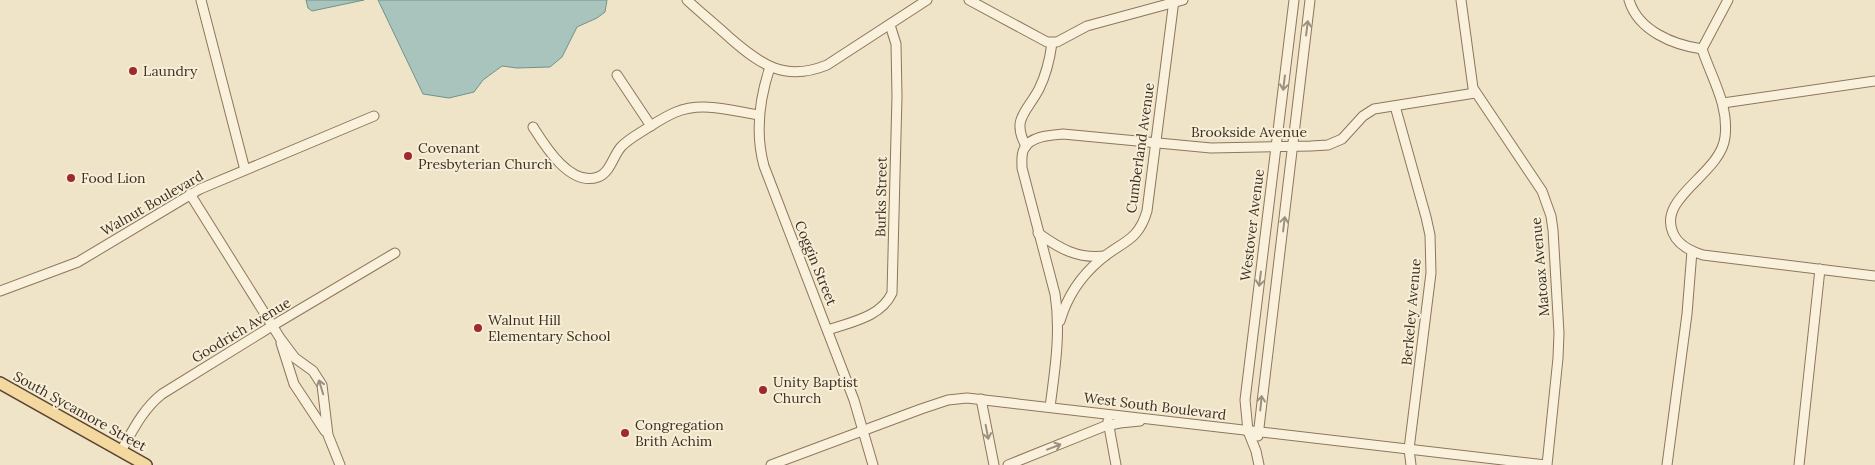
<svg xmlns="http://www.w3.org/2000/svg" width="1875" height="465" viewBox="0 0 1875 465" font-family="Lora,serif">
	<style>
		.water { fill: #a9c4bc; stroke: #6f938a }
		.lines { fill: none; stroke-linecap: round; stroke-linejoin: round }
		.minor-casing { stroke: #8d765c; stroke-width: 11 }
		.major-casing { stroke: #5b4430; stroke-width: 14 }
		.minor { stroke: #faf1dc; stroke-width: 9 }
		.major { stroke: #f3d9a0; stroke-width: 11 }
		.oneway { stroke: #9c907e }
		.poi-dot { fill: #9e2a2b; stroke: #f7eed8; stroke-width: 2 }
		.labels { text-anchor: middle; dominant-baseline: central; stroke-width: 4; stroke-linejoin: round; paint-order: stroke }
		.poi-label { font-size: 14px; fill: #3d2e20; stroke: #f7eed8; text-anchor: start }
		.street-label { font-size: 14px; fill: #3d2e20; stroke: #f7eed8 }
	</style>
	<rect width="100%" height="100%" fill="#f0e4c8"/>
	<!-- water -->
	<g class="water">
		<path d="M306,0h58l-52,11 -4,-3z"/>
		<path d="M378,0h229l-2,12 -8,6 -20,9 -15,30 -12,10 -33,1 -15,-2 -19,14 -9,12 -25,6 -26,-4z"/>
	</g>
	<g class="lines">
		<defs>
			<g id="minor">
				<path d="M201,0l44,170"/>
				<path d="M687,0c14,13 29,25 43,38 31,27 55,44 97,27l100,-65"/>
				<path d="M969,0l78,42h10l30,-16 96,-26"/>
				<path d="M1461,0l12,88 69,103 9,25 2,14 6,103 -1,25 -11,107"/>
				<path d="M1629,0c9,31 45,45 73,49 10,30 27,56 23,88 -4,37 -68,60 -52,96 5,12 17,18 30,22l172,21"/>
				<path d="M1702,49l26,-49"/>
				<path d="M770,67c-11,33 -15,66 -6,99l90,234 19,65"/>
				<path d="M617,75l34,51"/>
				<path d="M1723,103l152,-22"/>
				<path d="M1395,106l31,111 4,18 1,38 -22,176 2,16"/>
				<path d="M533,127c12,19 37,60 65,50 12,-4 15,-21 23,-30 7,-8 19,-14 28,-20 8,-5 17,-11 27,-15 26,-11 57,-1 83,3"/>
				<path d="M1026,146c-15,-27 1,-34 13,-57 7,-14 11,-31 13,-46"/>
				<path d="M190,194l90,144 15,20 18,13 9,14 6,50 12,30"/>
				<path d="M1038,233c22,16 40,26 67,23"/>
				<path d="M0,291l78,-29 122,-73 174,-73"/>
				<path d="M1060,321c7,-24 21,-45 40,-61 22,-19 38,-18 47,-49l27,-211"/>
				<path d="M828,330c23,-8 53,-13 64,-37l5,-197 -1,-52 -6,-19"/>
				<path d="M281,343l13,41 31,47"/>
				<path d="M981,399l13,66"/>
				<path d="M1050,407c5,-38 11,-75 5,-113l-33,-126c0,-6 -1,-14 2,-19 6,-13 27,-14 39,-15l148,14 100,-2 17,-1 14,-6 21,-23 11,-7 101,-16"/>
				<path d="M1108,421l8,44"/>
				<path d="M1258,436l52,-436"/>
				<path d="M121,451c12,-21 22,-42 41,-57l110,-68 123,-73"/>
				<path d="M771,465l150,-56 27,-9 19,-2 579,67"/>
				<path d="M1008,465l97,-39 15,-3 20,-2"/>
				<path d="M1259,465l-3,-14 -8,-20 -3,-31 49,-400"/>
				<path d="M1667,465l20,-151 5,-63"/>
				<path d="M1799,465l21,-196"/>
			</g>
			<path id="major" d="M0,383l146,82"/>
		</defs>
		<!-- minor casing -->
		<use href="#minor" class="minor-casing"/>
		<!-- major casing -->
		<use href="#major" class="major-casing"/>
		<!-- minor -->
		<use href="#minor" class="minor"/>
		<!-- major -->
		<use href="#major" class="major"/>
	</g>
	<!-- one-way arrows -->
	<defs><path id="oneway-shaft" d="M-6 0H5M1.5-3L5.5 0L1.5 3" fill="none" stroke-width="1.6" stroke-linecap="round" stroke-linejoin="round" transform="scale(1.25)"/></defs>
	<g class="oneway">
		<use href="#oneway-shaft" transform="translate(1307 28) rotate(-83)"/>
		<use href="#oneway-shaft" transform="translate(1284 83) rotate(97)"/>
		<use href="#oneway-shaft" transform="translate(1284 224) rotate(-83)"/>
		<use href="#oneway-shaft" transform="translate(1260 279) rotate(97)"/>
		<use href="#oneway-shaft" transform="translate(321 387) rotate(-107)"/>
		<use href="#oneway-shaft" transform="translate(1261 403) rotate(-84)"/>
		<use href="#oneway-shaft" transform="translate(987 432) rotate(79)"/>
		<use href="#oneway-shaft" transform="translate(1054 447) rotate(-21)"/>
	</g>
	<!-- markers -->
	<g class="poi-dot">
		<circle cx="133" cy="71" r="5"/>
		<circle cx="408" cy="156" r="5"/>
		<circle cx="71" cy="178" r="5"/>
		<circle cx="478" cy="328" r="5"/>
		<circle cx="763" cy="390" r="5"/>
		<circle cx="625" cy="433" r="5"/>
	</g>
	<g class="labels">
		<!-- poi labels -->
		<g class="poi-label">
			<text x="143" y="71">Laundry</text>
			<text x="418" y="148">Covenant<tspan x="418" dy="16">Presbyterian Church</tspan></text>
			<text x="81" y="178">Food Lion</text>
			<text x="488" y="320">Walnut Hill<tspan x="488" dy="16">Elementary School</tspan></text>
			<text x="773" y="382">Unity Baptist<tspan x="773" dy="16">Church</tspan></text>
			<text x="635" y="425">Congregation<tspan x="635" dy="16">Brith Achim</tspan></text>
		</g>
		<!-- street labels -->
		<g class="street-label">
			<text x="1249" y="132">Brookside Avenue</text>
			<text transform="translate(1140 148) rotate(-82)">Cumberland Avenue</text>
			<text transform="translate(881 197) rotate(-89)">Burks Street</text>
			<text transform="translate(152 203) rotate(-30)">Walnut Boulevard</text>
			<text transform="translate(1252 225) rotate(-83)">Westover Avenue</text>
			<text transform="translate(816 263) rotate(68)">Coggin Street</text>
			<text transform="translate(1540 267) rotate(-95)">Matoax Avenue</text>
			<text transform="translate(1411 312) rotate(-85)">Berkeley Avenue</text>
			<text transform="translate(241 330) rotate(-31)">Goodrich Avenue</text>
			<text transform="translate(1155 406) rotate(7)">West South Boulevard</text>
			<text transform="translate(80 411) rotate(29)">South Sycamore Street</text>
		</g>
	</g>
</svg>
